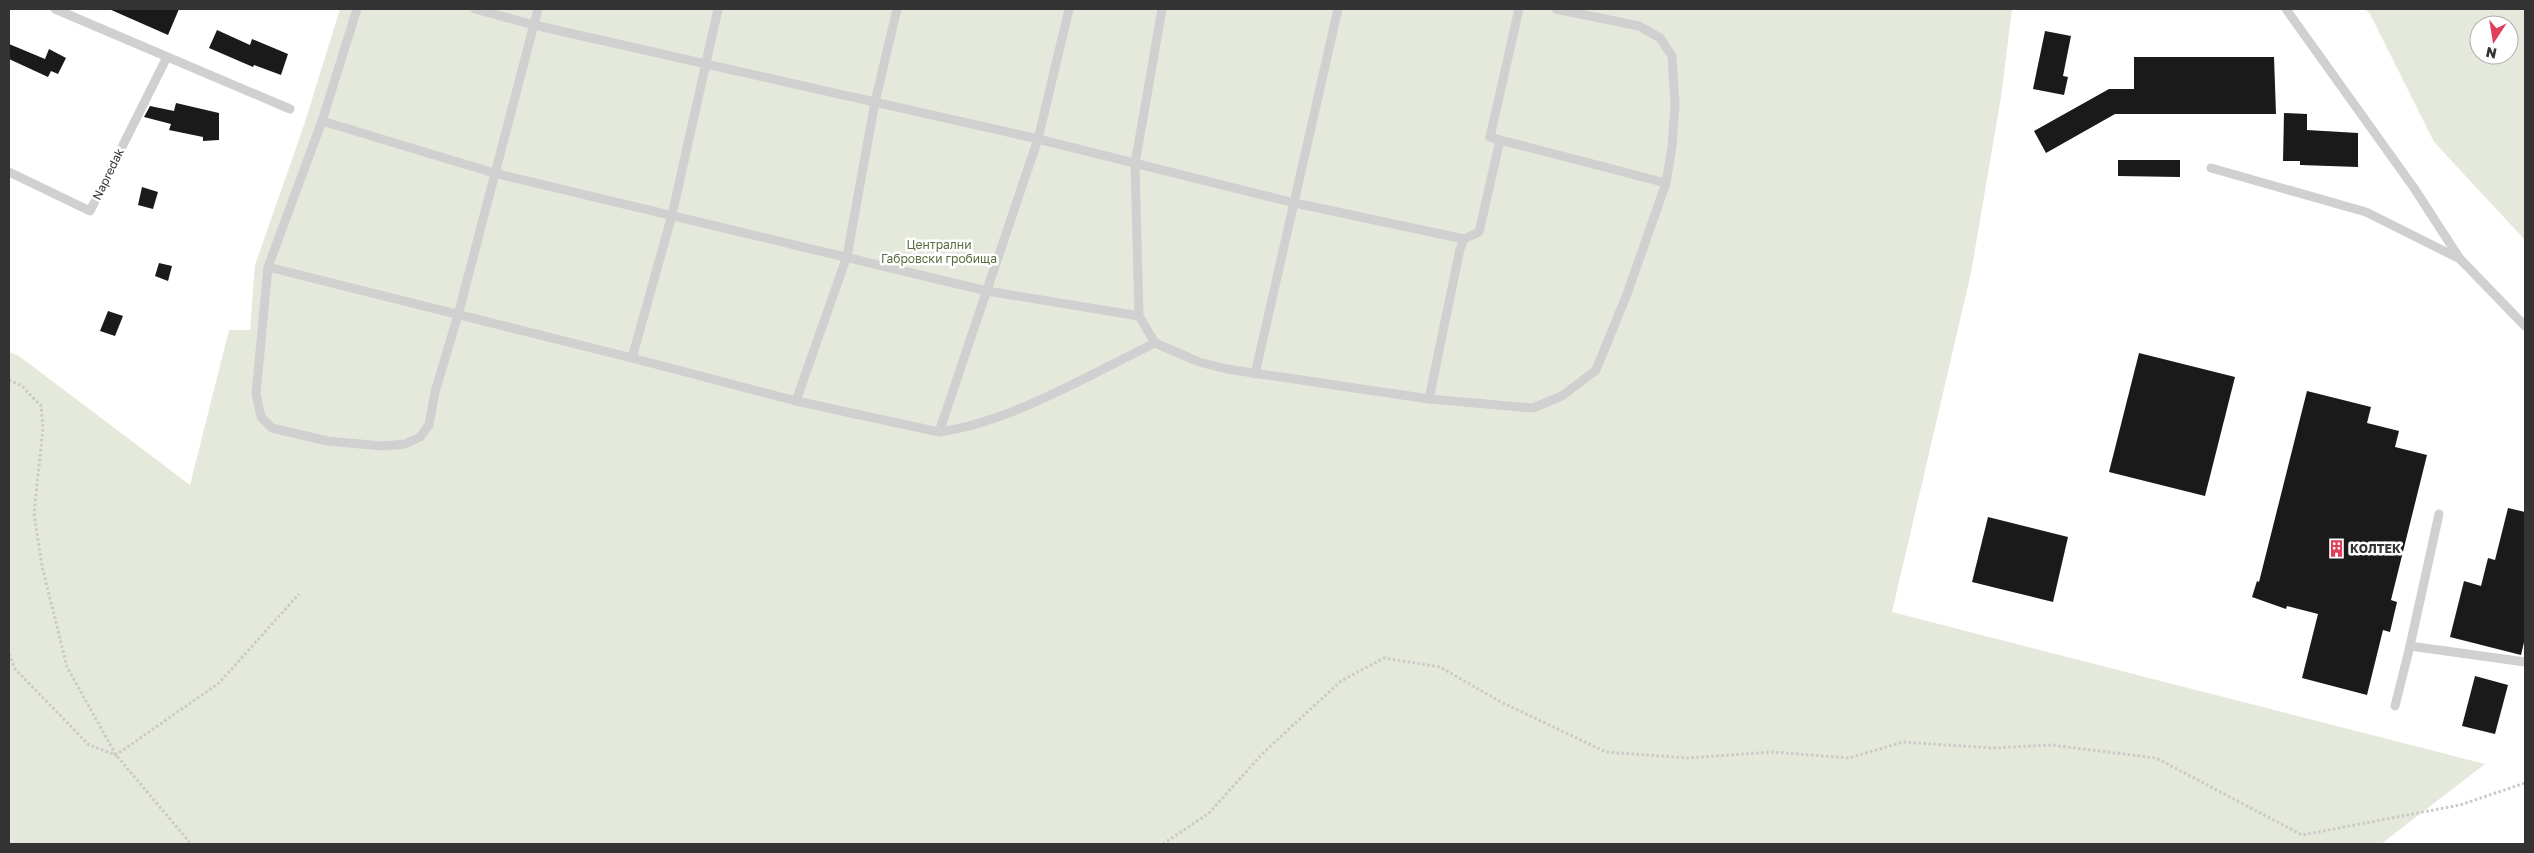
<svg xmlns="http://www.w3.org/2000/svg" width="2534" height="853" viewBox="0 0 2534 853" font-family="'Golos Text',sans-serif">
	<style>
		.green { fill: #e4e9dc; fill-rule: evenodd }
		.building { fill: #1a1a1a }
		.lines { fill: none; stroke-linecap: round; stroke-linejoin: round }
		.path { stroke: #cacaca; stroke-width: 3; stroke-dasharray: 2.5 2.5; stroke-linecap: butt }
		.lane { stroke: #d0d0d0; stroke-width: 9 }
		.labels { text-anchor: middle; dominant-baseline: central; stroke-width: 5; stroke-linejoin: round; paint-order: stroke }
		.street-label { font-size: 12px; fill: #333; stroke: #fff }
		.park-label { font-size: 12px; fill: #5a6e41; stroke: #fff }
		.poi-label { font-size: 12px; font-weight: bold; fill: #333; stroke: #fff; text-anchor: start }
	</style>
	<rect width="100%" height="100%" fill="#fff"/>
	<!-- green -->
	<g class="green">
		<path d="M340,9h1672l-11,88 -30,176 -79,339 593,152 -104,80h-2372v-492l10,4 171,129 39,-155h21l5,-65 49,-140z"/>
		<path d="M2365,9h160v231l-91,-98 -64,-128zM2479,25h30v30h-30z"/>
	</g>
	<!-- building -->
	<g class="building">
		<path d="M109,9h70l-11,26z"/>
		<path d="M217,30l33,15 2,-6 36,15 -7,21 -27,-10 -1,2 -44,-19z"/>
		<path d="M2045,31l26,5 -8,40 5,1 -4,18 -31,-6z"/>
		<path d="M9,44l36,15 4,-10 17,9 -8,16 -7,-3 -3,6 -39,-18z"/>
		<path d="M2134,57h140l2,57h-161l-69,39 -12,-22 75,-42h25z"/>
		<path d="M176,103l43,10v27l-16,1v-4l-34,-7 2,-6 -27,-7 6,-11 24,5z"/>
		<path d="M2284,113l23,1v16l51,3v34l-58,-2v-4h-17z"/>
		<path d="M2118,160h62v17l-62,-1z"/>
		<path d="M142,187l16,5 -5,17 -15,-4z"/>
		<path d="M159,263l13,3 -4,15 -13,-5z"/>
		<path d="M108,311l15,5 -8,20 -15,-5z"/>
		<path d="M2139,353l96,24 -30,119 -96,-24z"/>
		<path d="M2307,391l64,16 -4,16 32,8 -4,16 32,8 -36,145 6,2 -7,30 -7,-2 -16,65 -65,-17 16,-64 -31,-8 -1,3 -34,-12 5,-16 2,1z"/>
		<path d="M2508,508l17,4v126l-4,17 -71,-18 14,-56 17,5 7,-28 7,2z"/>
		<path d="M1988,517l80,20 -15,65 -81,-20z"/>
		<path d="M2475,676l33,9 -13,49 -33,-8z"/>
	</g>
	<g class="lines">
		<!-- path -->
		<g class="path">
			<path d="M9,380l13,6 19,20 2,22 -9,85 8,53 25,101 49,88 75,89"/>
			<path d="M9,654l6,15 74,76 27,10 103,-72 80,-89"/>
			<path d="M1163,844l46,-31 55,-61 77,-71 43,-23 56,9 61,35 105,50 81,6 86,-6 76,6 54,-16 89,6 59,-3 105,13 146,77 158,-30 65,-22"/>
		</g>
		<!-- lane -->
		<g class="lane">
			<path d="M55,9l235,100"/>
			<path d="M357,9l-35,112 -54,146 -12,127 5,23 11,11 55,13 55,5 23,-2 15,-7 9,-12 6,-33 23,-77 80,-306"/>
			<path d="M475,9l59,16 504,114 257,64 169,36"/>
			<path d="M1162,9l-27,155 4,152 16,27 44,19 28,7 202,30 31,-150 4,-10 15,-7 21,-92 -10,-3 29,-128"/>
			<path d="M2286,9l128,179 46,71 65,67"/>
			<path d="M322,121l172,52 493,118 152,25"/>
			<path d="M1500,140l166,43"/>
			<path d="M2211,168l155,44 94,47"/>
			<path d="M9,172l81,39 77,-154"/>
			<path d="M268,267l364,91 164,43 143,31c72,-10 150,-57 216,-89"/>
			<path d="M632,358l40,-143 46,-206"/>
			<path d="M1255,374l83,-365"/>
			<path d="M1429,399l104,9 29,-12 34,-26 31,-76 39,-111 6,-36 3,-43 -3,-48 -12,-18 -21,-12 -83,-17"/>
			<path d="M796,401l51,-145 28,-154 22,-93"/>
			<path d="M939,432l99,-293 31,-130"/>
			<path d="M2439,514l-29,132 115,16"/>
			<path d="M2395,706l15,-60"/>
		</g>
	</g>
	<!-- icons -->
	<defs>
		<symbol id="building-bare" viewBox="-9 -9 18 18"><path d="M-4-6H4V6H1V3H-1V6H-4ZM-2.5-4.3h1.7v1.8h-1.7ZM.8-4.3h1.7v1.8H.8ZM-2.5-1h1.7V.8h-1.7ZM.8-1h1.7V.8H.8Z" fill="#df3f5a" stroke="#fff" stroke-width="2.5" paint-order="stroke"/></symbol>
	</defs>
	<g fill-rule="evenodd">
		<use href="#building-bare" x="2324" y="536" width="25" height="25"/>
	</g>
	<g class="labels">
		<!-- street labels -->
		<g class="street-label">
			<text transform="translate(108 174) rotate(-64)">Napredak</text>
		</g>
		<!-- park labels -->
		<g class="park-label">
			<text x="939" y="244">Централни<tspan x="939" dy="14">Габровски гробища</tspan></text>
		</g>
		<!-- poi labels -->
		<g class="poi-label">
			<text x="2350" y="548">КОЛТЕК</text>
		</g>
	</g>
	<!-- border -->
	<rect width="2534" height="853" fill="none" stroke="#333333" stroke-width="20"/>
	<!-- north arrow -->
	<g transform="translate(2494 40) rotate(192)"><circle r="24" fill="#ffffff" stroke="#adadad"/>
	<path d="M0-4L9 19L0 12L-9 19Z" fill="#df3f5a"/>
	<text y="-8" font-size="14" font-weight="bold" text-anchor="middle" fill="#333333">N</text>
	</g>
</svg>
